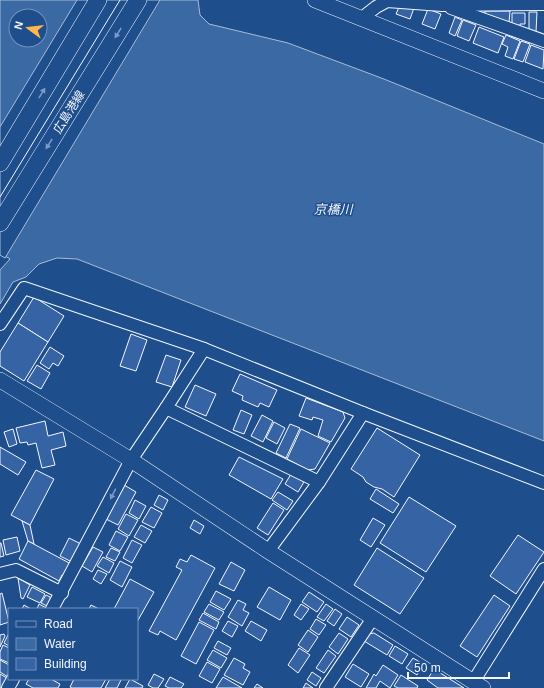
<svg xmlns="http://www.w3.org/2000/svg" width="544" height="688" viewBox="0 0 544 688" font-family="Helvetica,'Noto Sans JP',sans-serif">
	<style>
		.water { fill: #3b69a3; stroke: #a8bbd7; fill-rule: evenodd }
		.pier { fill: #1f4e8c; stroke: #a8bbd7 }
		.building { fill: #3563a3; stroke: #f2f6ff }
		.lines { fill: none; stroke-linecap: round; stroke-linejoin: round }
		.minor-casing { stroke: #f2f6ff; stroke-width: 14 }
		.tertiary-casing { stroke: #f2f6ff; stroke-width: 16 }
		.secondary-casing { stroke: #f2f6ff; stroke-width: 18 }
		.minor { stroke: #1f4e8c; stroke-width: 12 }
		.tertiary { stroke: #1f4e8c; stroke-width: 15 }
		.secondary { stroke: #1f4e8c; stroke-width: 17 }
		.tram { stroke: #f2f6ff; stroke-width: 1 }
		.oneway { fill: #7e9ac0 }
		.labels { text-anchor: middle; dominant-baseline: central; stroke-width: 3; stroke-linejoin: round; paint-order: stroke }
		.street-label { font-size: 12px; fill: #f2f6ff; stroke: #1f4e8c }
		.water-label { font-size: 13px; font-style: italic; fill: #f2f6ff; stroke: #1f4e8c }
	</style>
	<rect width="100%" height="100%" fill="#1f4e8c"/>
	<!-- water -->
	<path class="water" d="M0,0h198l2,15 9,9 79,19 96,36 160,65v297l-467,-182 -20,-1 -18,6 -13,13 -13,5 -13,22v-34l10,-11 -10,-6zM16,16h24v24h-24z"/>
	<!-- pier -->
	<path class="pier" d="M77,0h83l-155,258 -5,-3v-128z"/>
	<!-- building -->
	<g class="building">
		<path d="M399,7l15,1 -4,11 -14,-5z"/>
		<path d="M428,9l13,5 -6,15 -13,-5z"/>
		<path d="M485,11h25l-1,12 -24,-5z"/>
		<path d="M529,12h8l-1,20h-7z"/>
		<path d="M512,13h13v11h-5v3h-8z"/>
		<path d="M455,17l7,3 -7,16 -6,-3z"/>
		<path d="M463,20l13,5 -7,16 -12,-5z"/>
		<path d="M479,27l25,10 -6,16 -25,-10z"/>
		<path d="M506,35l14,6 -7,18 -8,-3 3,-9 -6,-3z"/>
		<path d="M521,41l9,3 -7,18 -9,-3z"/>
		<path d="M531,45l13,5 -1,19 -18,-7z"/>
		<path d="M34,297l30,19 -16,26 -30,-19z"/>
		<path d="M18,323l30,19 -24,39 -24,-15v-14z"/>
		<path d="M131,334l16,6 -11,31 -16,-5z"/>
		<path d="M50,347l14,9 -6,10 -5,-3 -4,6 -9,-6z"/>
		<path d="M166,355l15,5 -9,27 -16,-5z"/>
		<path d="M37,365l13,8 -9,16 -14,-8z"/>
		<path d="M240,374l37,16 -8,17 -9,-4 -2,4 -16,-7 1,-4 -11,-5z"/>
		<path d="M195,385l21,9 -10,22 -21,-9z"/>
		<path d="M306,398l37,14 2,6 -14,24 -13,-6 5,-16 -10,-3 -1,3 -13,-4z"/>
		<path d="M241,410l11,5 -8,19 -11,-4z"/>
		<path d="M262,415l11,6 -10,21 -12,-6z"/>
		<path d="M45,421l3,15 15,-4 3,14 -15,4 4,15 -13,3 -6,-25 -8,2 -1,-3 -7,1 -4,-15z"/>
		<path d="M274,422l11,6 -8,16 -11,-6z"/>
		<path d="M290,424l10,4 -14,30 -10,-5z"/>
		<path d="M377,428l43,27 -26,42 -12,-8 -8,-2 -8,-5 -3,-5 -12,-8z"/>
		<path d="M13,429l4,15 -8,3 -5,-15z"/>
		<path d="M301,429l29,14 -15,26 -7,1 -21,-11z"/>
		<path d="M0,447l26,15 -8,13 -18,-11z"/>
		<path d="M239,457l44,22 -12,20 -42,-24z"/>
		<path d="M36,470l18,9 -24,46 -19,-10z"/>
		<path d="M291,474l13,8 -6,10 -13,-8z"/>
		<path d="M124,485l12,7 -18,33 -12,-6z"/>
		<path d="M376,489l23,15 -6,9 -23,-14z"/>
		<path d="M278,492l15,9 -6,9 -15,-10z"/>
		<path d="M159,495l9,5 -5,10 -9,-5z"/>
		<path d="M409,497l47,29 -30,46 -46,-29z"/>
		<path d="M135,500l11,6 -7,13 -10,-6z"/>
		<path d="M273,503l11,7 -16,25 -11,-7z"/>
		<path d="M151,507l11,6 -8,15 -12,-6z"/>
		<path d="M126,514l12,6 -9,16 -11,-7z"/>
		<path d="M373,518l12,7 -14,22 -11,-7z"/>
		<path d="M194,520l10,6 -4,8 -10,-6z"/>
		<path d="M22,521l8,4 4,19 -6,-3z"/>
		<path d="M141,525l11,6 -7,12 -11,-6z"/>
		<path d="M116,531l12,6 -8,14 -11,-6z"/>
		<path d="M518,535l26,17 -28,42 -26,-18z"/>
		<path d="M17,537l3,14 -14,4 -3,-15z"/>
		<path d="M69,538l12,6 -9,18 -12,-6z"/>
		<path d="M132,540l10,5 -10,18 -9,-5z"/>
		<path d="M28,541l43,23 -6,12 -3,-1 -3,6 -40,-22z"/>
		<path d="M0,543h1l3,13 -4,1z"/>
		<path d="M93,547l10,5 -11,20 -10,-6z"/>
		<path d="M111,548l9,4 -5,9 -9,-4z"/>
		<path d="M377,548l47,30 -24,36 -46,-29z"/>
		<path d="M191,555l24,13 -39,72 -16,-9 -2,4 -9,-4 33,-61 -6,-3 4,-8 7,3z"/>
		<path d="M103,557l11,6 -5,10 -12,-7z"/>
		<path d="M120,561l12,6 -10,20 -12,-7z"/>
		<path d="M231,562l14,8 -11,21 -15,-7z"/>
		<path d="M98,570l9,4 -6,10 -8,-5z"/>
		<path d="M18,578l12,7 -7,14 -2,-1z"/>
		<path d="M130,579l24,13 -17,30v-13h-23z"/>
		<path d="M32,587l13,7 -5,9 -13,-6z"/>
		<path d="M269,587l22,13 -11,20 -23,-13z"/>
		<path d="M216,591l15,8 -7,11 -14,-8z"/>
		<path d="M309,592l15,10 -7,10 -15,-10z"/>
		<path d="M2,593l7,29 -9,3v-31z"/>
		<path d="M46,595l4,2 1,6 -2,4 -8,-4z"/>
		<path d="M494,595l16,11 -33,51 -17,-11z"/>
		<path d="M238,600l8,4 -3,6 6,3 -7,13 -14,-9z"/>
		<path d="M39,604l9,5h-11z"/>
		<path d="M209,604l15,8 -5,8 -15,-8z"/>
		<path d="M301,604l8,5 -8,11 -7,-5z"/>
		<path d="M326,604l7,5 -9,12 -7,-4z"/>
		<path d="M24,605l7,4h-9z"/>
		<path d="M91,605l8,4h-10z"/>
		<path d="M335,609l7,5 -8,12 -7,-5z"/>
		<path d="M203,613l16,9 -3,7 -17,-9z"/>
		<path d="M347,617l12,8 -8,12 -12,-8z"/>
		<path d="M316,619l10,6 -7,10 -9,-6z"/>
		<path d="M228,621l10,5 -6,11 -10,-6z"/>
		<path d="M251,621l16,9 -6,11 -16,-10z"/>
		<path d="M199,622l15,8 -18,34 -15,-8z"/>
		<path d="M308,630l10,7 -10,15 -10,-7z"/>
		<path d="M9,633v13l-5,-3z"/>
		<path d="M339,633l9,6 -10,15 -9,-7z"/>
		<path d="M374,633l19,12 -6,10 -23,-14 4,-7z"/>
		<path d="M4,634l1,2 -5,11v-12z"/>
		<path d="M218,641l13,7 -4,7 -13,-7z"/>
		<path d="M3,645l6,3v15l-9,-4v-7z"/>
		<path d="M395,646l13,8 -6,10 -13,-8z"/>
		<path d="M299,648l11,7 -12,18 -10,-8z"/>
		<path d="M213,650l14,8 -6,10 -14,-8z"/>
		<path d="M328,650l8,6 -12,17 -8,-5z"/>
		<path d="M234,658l11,6 -2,4 7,4 -7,13 -19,-10z"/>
		<path d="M413,658l10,6 -6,11 -11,-7z"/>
		<path d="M0,660l9,5 -1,12 -8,-5z"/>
		<path d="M207,662l13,7 -8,14 -13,-7z"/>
		<path d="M353,664l16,10 -8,13 -16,-10z"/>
		<path d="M383,665l15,10 -8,13 -10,-7 -4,7h-10l8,-14 2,2z"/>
		<path d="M434,669l30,19h-26l-11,-8z"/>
		<path d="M312,672l9,6 -5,8 -9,-6z"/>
		<path d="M0,674l7,4 -5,10h-2z"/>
		<path d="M154,674l10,5 -6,9h-5l-5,-3z"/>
		<path d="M401,675l17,11 -1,2h-19l-4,-2z"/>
		<path d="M170,677l14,7 -3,4h-12l-4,-2z"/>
		<path d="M223,677l19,11h-26z"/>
		<path d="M29,679h22l9,5 -2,4h-25l-7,-4z"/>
		<path d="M74,679h32l-5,9h-29l-2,-1z"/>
		<path d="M110,679h9l2,1 -4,8h-12z"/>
		<path d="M130,679l13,7 -1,2h-17z"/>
		<path d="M306,683l7,5h-10z"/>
		<path d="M257,684l6,4h-9z"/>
	</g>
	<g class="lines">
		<defs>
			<g id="minor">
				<path d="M451,8l93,33"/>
				<path d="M362,18l14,-11 11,-6 55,4 102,-1"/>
				<path d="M0,324l24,-36 180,61 159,64 181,70"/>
				<path d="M166,408l153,74"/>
				<path d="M268,551l51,-69 44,-69"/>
				<path d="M0,574l16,-4 46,23"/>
				<path d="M52,609l79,-149 35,-52 38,-59"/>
				<path d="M473,682l71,-113"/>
				<path d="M8,688l5,-9"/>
				<path d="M326,688l47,-70"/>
			</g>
			<g id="tertiary">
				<path d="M315,0l229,91"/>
				<path d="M0,380l131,80 137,91 215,137"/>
			</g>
			<g id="secondary">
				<path d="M0,163l98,-163"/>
				<path d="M0,223l138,-223"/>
			</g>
		</defs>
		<!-- minor casing -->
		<use href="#minor" class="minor-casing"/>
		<!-- tertiary casing -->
		<use href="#tertiary" class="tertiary-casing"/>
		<!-- secondary casing -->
		<use href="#secondary" class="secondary-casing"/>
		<!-- minor -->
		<use href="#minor" class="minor"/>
		<!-- tertiary -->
		<use href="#tertiary" class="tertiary"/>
		<!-- secondary -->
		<use href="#secondary" class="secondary"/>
		<!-- tram -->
		<path class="tram" d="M0,197l120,-197"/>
	</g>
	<!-- one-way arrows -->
	<defs><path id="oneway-solid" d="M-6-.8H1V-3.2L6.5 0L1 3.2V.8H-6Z"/></defs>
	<g class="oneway">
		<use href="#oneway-solid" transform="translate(118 33) rotate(122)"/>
		<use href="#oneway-solid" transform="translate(42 93) rotate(-59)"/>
		<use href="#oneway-solid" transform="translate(49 144) rotate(122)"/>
		<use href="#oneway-solid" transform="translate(113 494) rotate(117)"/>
	</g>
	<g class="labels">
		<!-- street labels -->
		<g class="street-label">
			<text transform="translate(69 112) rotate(-58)">広島港線</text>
		</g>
		<!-- water labels -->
		<g class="water-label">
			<text x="333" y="209">京橋川</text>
		</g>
	</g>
	<!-- legend -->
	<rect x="8" y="608" width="130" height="72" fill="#1f4e8c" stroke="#7391ba"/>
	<rect x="16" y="621" width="20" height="6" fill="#1f4e8c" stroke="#7391ba"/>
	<text x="44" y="628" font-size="12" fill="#f2f6ff">Road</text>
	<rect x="16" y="638" width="20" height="12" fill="#3b69a3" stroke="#7391ba"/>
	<text x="44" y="648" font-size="12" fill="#f2f6ff">Water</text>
	<rect x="16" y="658" width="20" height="12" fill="#3563a3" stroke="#7391ba"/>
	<text x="44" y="668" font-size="12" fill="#f2f6ff">Building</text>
	<!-- north arrow -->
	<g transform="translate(28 28) rotate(285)"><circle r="19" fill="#1f4e8c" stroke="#7391ba"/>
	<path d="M0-3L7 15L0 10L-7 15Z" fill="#ffb74d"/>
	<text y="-6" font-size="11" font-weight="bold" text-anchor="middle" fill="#f2f6ff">N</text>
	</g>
	<!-- scale -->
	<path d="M408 672v6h101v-6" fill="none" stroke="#f2f6ff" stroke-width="2"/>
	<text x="414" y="672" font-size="12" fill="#f2f6ff" stroke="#1f4e8c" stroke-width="3" paint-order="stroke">50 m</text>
</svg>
